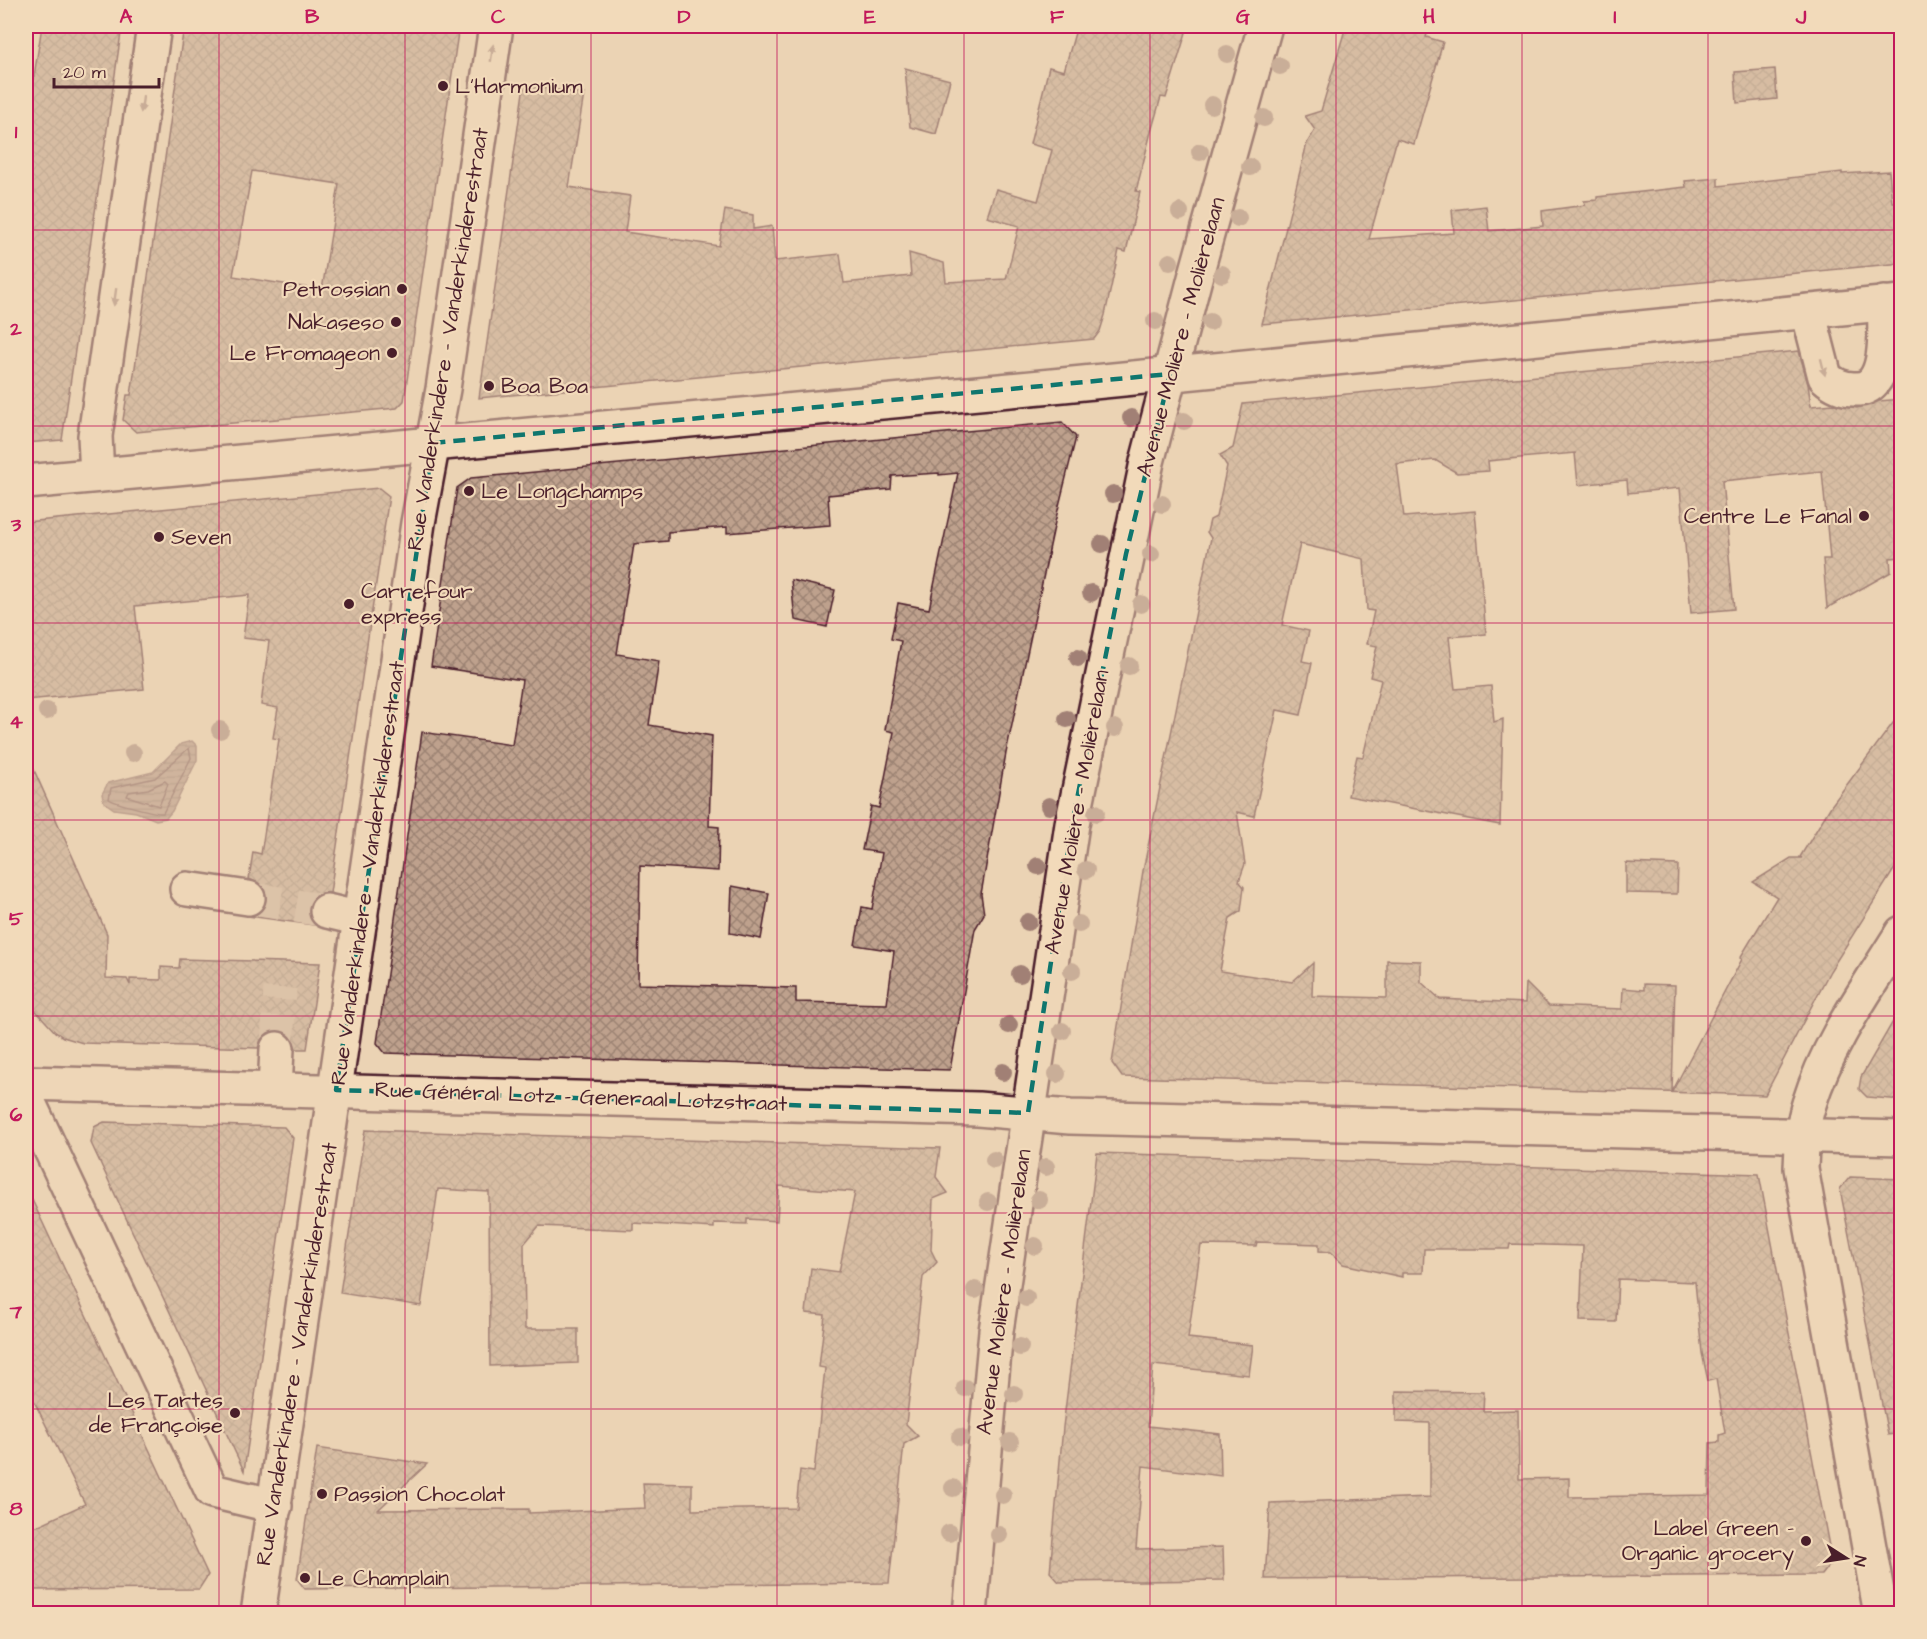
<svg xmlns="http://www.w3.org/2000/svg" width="1927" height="1639" viewBox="0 0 1927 1639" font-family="'Architects Daughter',sans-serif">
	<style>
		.water { fill: url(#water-rules); stroke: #86625e; stroke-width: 1.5 }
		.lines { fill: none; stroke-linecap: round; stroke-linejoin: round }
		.shore { stroke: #724b4d; stroke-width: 1.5 }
		.building { fill: url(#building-cross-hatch); stroke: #4a1f2b; stroke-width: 1.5; fill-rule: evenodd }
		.minor-tunnel { stroke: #cbaf99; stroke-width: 33; stroke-dasharray: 33 16; stroke-linecap: butt }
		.minor-casing { stroke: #4a1f2b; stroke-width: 38 }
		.minor { stroke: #f2daba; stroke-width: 33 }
		.tree { fill: #a18075 }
		.oneway { fill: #9e7c72 }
		.marked { fill: none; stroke: #0f766e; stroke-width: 4.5; stroke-dasharray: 12 8; stroke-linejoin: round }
		.grid { fill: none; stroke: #c2185b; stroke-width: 1.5; stroke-opacity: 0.55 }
		.poi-dot { fill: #4a1f2b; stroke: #f2daba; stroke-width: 2 }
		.labels { text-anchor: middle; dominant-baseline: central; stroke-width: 4.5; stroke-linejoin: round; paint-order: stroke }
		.poi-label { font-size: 22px; fill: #4a1f2b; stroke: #f2daba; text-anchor: start }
		.street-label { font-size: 22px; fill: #4a1f2b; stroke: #f2daba }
		.neatline { fill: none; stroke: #c2185b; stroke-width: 2 }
		.grid-label { font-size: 20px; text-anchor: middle; font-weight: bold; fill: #c2185b }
	</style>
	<defs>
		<pattern id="water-rules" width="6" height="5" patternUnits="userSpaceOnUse" patternTransform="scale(1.5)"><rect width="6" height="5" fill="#ae8e80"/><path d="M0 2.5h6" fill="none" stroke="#907369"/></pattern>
		<pattern id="building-cross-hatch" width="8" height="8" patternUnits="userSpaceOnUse" patternTransform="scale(1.5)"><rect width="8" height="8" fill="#bea18d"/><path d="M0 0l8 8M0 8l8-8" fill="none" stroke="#9c8373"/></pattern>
	</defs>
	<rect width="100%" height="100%" fill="#ebd3b4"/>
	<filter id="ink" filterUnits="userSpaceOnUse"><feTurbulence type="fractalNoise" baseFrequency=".0167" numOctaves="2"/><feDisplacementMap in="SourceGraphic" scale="12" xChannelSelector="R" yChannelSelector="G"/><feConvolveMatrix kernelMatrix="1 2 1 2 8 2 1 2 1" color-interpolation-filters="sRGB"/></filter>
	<g filter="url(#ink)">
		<!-- water -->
		<path class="water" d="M192,741l5,5v14l-25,51 -6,7 -10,2 -20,-8 -22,-3 -10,-7 -2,-8 6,-11 45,-11 28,-28z"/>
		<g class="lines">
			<!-- shore -->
			<g class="shore">
				<path d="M189,748l2,10 -28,55c-5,1 -49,-10 -54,-14l2,-11 44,-10z"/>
				<path d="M165,781l3,3 -9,22 -32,-10 2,-4 19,-3z"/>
			</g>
		</g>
		<!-- building -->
		<g class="building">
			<path d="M42,26h80l-60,414 -36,3v-263l8,-53 -8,-1z"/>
			<path d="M184,26h275l-55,375 -7,7 -261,24 -13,-12 4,-25h4zM252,171l87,13 -17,106 -89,-14z"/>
			<path d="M1077,26h111l-22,72 -5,-1 -10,35 -15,59 4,1 -14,60 -7,-2 -14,65 -5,16 -6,8 -615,59 45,-313 60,9 -15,93 61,9 -5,36 94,14 6,-36 28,5v14l19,-3 3,35 65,-7 4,29 67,-7 -2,-23 35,10 2,19 60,-3 13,-53 -32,-9 9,-28 42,12 14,-51 -22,-6 19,-77 15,4z"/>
			<path d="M1346,26h84l-4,11 17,5 -29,102 -17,-5 -28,100 85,-6 -2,-23 34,-4 3,25 54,-5 -1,-15 43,-6 -1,-4 13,-1v-3l89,-10 -1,-6 33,-3v8l124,-14v2l47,-3 3,31h10v61l-640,61 45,-181 8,-13 -10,-14 16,-5z"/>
			<path d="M905,68l45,12 -14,54 -26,-7z"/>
			<path d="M1775,69l2,30 -40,4 -2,-31z"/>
			<path d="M1799,351l9,33 3,22 23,-2 23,4 22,-7 23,-2v158l-12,1 1,14 -64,36 -4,-49h7l-8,-88 -100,10 12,128 -43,4 -11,-125 -52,5 -1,-13 -49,5 -3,-32 -87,8 1,10 -32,2 -22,-13 -38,4 7,53 71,-6 11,123 -37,3 6,52 36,-3 3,36 9,-3 -3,106 -152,-29 9,-40 6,1 18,-77 -11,-3 7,-31 -10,-2 7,-33 -7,-1 -3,-51 -64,-15 -18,81 27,6 -7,30 10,2 -11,52 -24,-5 -23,106 -17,-4 8,52 -6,17 5,6 -3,24 -11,7 -10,53 72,11 21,-19 -1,33 75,2v-38l34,1v21l19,17 85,4 1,-20 23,23 73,3 1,-21 21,2v-6l31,1 -3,107 70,-133 -2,-1 37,-61 -24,-15 38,-24h11l-2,-1 31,-51 71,-95v146l-72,114 -65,124 -643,-18 -10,-14 31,-192 68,-333 -4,-6 3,-12 6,-3 11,-51 -7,-11 13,-7 10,-44z"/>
			<path d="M1062,422l14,15 -21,85 -49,231 -25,141 3,20 -9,15 -25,141 -565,-17 -8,-10 45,-311 90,13 10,-65 -91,-14 26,-178 14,-10zM939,473v2l19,-2 -29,136 -31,-6 -7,36 10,2 -16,89 9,2 -15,76 -8,-2 -9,44 20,3 -10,56 -10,-2 -7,38 39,6 -7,53 -91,-2v-14l-158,-4 2,-118 78,5 1,-44 -10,-1 3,-90 -63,-11 10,-64 -42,-7 17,-110 34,-3v-9l59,-5v6l103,-8 -2,-30 63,-6 1,-13z"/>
			<path d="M379,488l10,8 -59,397h-9l-7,5 -5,8v10l5,9 -66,-9 14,-6 4,-9v-9l-6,-8 -11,-5 4,-27 8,2 18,-115 -6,-1 5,-30 -17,-3 8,-64 -26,-3 6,-43 -114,11 9,83 -118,11v-178z"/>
			<path d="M791,580l44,10 -8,37 -32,-7z"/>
			<path d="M26,752l81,182 -1,44 21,1 3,6v-6l31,1v-13l18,1 1,-9 140,4 -13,86h-11l-3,-9 -5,-6 -11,-4 -9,3 -6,5 -4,10 -175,-5 -20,-6 -8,-5 -19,-21 -10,4z"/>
			<path d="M1626,863l52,2 -1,29 -51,-1z"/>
			<path d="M732,886l37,7 -8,46 -31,-6z"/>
			<path d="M1902,1006v94l-35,-3 -8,-8 2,-12z"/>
			<path d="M104,1122l180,5 9,11 -49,333 -153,-328 3,-16z"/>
			<path d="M365,1130l575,18 -4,29 12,16 -15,6 -2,51 6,12 -14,15 -17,147 12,12 -14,8 -15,139 -584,6 -8,-10 20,-131 110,16 -49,46 151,-1v4l116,-5 -2,-25 49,1v26l104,-2 4,-38 14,2 11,-104 -6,-1 6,-52 -19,-2 5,-45 28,4 16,-80 -76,-6 -2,35 -30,-2v5l-33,-1v5l-81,-5v7l-94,-4 -15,18 1,85h53v34l-88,3 -1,-174 -51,-3 -17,117 -81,-13z"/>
			<path d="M1097,1153l662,21 73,388 -10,13 -557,4 5,-76 160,-6v-74l-34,-1v-31l88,1 -1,19 35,-1 1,69 50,-1v19l140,-2 1,-52 9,-1v-7l6,-2 -9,-54 -8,2 -6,-28 -7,-71 -77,-3 -2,43 -36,-1 3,-75 -73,-2 -1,5h-85l-1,24h-21v4l-59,-13 -13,-12 -11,-1v-7l-62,-2 -1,4 -55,-1 -13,93 65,7 -4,30 -96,-10 -5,61 72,8 1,42 -78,-10 -7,83 87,-2 1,33 -165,2 -9,-10 3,-34 10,-111z"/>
			<path d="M1850,1177l52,2v254l-14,2 -48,-246z"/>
			<path d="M26,1187l182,388 -9,14 -173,1v-64h11l48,-22 -59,-119z"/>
		</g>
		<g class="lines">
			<!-- minor-tunnel -->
			<g class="minor-tunnel">
				<path d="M248,898l79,13"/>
				<path d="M277,1049l3,-61"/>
			</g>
			<defs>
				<g id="minor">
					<path d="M1808,311l17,66c9,8 17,12 29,12 37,3 31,-62 30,-86"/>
					<path d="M97,475l-2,-39 59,-410"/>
					<path d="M26,482l1037,-97 839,-83"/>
					<path d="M187,889l61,9"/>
					<path d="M327,911l34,8"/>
					<path d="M26,1083l952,26 92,8 832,21"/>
					<path d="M275,1089l2,-40"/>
					<path d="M26,1097l186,394 63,15"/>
					<path d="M258,1614l160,-1091 25,-134 53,-363"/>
					<path d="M970,1614l26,-283 76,-507 75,-362 48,-184 70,-252"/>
					<path d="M1881,1614l-80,-446c1,-21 1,-43 8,-64 19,-62 59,-116 93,-171"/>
				</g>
			</defs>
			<!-- minor casing -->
			<use href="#minor" class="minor-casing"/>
			<!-- minor -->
			<use href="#minor" class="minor"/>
		</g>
		<!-- trees -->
		<g class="tree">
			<circle cx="1227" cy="54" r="9"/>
			<circle cx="1280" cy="66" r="9"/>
			<circle cx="1212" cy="105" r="9"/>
			<circle cx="1264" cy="118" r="9"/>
			<circle cx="1200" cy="152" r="9"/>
			<circle cx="1250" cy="167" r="9"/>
			<circle cx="1180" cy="212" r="9"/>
			<circle cx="1238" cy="218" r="9"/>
			<circle cx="1170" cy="262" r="9"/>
			<circle cx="1222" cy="274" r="9"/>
			<circle cx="1155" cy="321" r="9"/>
			<circle cx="1210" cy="322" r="9"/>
			<circle cx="1131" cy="418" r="9"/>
			<circle cx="1184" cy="421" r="9"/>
			<circle cx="1113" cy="494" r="9"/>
			<circle cx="1162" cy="504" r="9"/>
			<circle cx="1102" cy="544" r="9"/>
			<circle cx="1151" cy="554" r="9"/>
			<circle cx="1091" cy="593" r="9"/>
			<circle cx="1141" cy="604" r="9"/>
			<circle cx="1078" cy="658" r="9"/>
			<circle cx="1129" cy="666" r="9"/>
			<circle cx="47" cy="711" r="9"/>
			<circle cx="1067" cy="719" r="9"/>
			<circle cx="1115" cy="728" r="9"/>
			<circle cx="220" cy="730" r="9"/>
			<circle cx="133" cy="753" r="9"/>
			<circle cx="1049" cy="806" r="9"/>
			<circle cx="1096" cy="813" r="9"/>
			<circle cx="1038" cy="866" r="9"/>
			<circle cx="1086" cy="870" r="9"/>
			<circle cx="1028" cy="922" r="9"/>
			<circle cx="1079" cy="924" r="9"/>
			<circle cx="1072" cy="971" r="9"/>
			<circle cx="1020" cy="974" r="9"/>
			<circle cx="1009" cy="1025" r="9"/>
			<circle cx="1062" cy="1031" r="9"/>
			<circle cx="1003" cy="1072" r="9"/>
			<circle cx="1057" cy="1074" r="9"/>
			<circle cx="994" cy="1160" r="9"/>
			<circle cx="1046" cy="1167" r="9"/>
			<circle cx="1039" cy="1200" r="9"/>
			<circle cx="988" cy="1202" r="9"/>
			<circle cx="1035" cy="1246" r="9"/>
			<circle cx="975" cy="1290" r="9"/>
			<circle cx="1026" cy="1298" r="9"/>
			<circle cx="1020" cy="1347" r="9"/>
			<circle cx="965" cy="1388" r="9"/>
			<circle cx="1014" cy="1394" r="9"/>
			<circle cx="960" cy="1437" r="9"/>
			<circle cx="1010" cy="1442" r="9"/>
			<circle cx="953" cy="1488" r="9"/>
			<circle cx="1003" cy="1495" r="9"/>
			<circle cx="949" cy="1533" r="9"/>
			<circle cx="999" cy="1535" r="9"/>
		</g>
		<!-- one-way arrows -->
		<defs><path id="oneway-solid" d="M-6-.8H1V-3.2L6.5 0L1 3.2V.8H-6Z" transform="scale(1.5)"/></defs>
		<g class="oneway">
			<use href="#oneway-solid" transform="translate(492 53) rotate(-82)"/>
			<use href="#oneway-solid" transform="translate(142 104) rotate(98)"/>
			<use href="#oneway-solid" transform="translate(115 297) rotate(98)"/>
			<use href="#oneway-solid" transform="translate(1823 367) rotate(76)"/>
		</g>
	</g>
	<!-- marked area -->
	<path d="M0 0H1927V1639H0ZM1170,374l-44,180 -54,270 -44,289 -692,-23 97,-647z" fill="#ebd3b4" fill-opacity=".55" fill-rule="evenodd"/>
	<path class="marked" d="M1170,374l-44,180 -54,270 -44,289 -692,-23 97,-647z"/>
	<!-- grid -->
	<path class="grid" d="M219,26v1588M405,26v1588M591,26v1588M777,26v1588M964,26v1588M1150,26v1588M1336,26v1588M1522,26v1588M1708,26v1588M26,230h1876M26,426h1876M26,623h1876M26,820h1876M26,1016h1876M26,1213h1876M26,1409h1876"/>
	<!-- markers -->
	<g class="poi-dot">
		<circle cx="443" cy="86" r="6"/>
		<circle cx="402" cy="289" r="6"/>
		<circle cx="396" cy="322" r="6"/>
		<circle cx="392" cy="353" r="6"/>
		<circle cx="489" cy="386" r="6"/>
		<circle cx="469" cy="491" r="6"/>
		<circle cx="1864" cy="516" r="6"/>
		<circle cx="159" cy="537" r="6"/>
		<circle cx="349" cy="604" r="6"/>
		<circle cx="235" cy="1413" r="6"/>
		<circle cx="322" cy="1494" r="6"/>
		<circle cx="1806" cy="1541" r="6"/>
		<circle cx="305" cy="1578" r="6"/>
	</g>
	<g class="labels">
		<!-- poi labels -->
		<g class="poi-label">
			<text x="455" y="86">L'Harmonium</text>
			<text x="390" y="289" text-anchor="end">Petrossian</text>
			<text x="384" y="322" text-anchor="end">Nakaseso</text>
			<text x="380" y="353" text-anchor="end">Le Fromageon</text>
			<text x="501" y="386">Boa Boa</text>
			<text x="481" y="491">Le Longchamps</text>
			<text x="1852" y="516" text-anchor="end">Centre Le Fanal</text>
			<text x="171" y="537">Seven</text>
			<text x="361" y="591">Carrefour<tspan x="361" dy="25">express</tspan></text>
			<text x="223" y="1400" text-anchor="end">Les Tartes<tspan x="223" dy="25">de Françoise</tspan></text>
			<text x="334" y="1494">Passion Chocolat</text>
			<text x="1794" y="1528" text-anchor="end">Label Green -<tspan x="1794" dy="25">Organic grocery</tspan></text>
			<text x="317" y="1578">Le Champlain</text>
		</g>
		<!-- street labels -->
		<g class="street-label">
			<text transform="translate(1181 337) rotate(-75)">Avenue Molière - Molièrelaan</text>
			<text transform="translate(448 339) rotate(-81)">Rue Vanderkindere - Vanderkinderestraat</text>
			<text transform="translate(1077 812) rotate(-80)">Avenue Molière - Molièrelaan</text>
			<text transform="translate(368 873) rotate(-82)">Rue Vanderkindere - Vanderkinderestraat</text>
			<text transform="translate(581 1097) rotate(2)">Rue Général Lotz - Generaal Lotzstraat</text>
			<text transform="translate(1004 1292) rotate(-82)">Avenue Molière - Molièrelaan</text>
			<text transform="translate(297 1354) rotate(-81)">Rue Vanderkindere - Vanderkinderestraat</text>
		</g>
	</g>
	<!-- margin -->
	<rect width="1927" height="1639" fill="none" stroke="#f2daba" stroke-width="66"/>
	<!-- north arrow -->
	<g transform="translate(1846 1558) rotate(102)" stroke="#f2daba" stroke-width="4.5" paint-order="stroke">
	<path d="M0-4.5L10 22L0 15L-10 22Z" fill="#4a1f2b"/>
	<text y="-9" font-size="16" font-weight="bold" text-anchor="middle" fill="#4a1f2b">N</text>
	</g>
	<!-- scale -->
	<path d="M54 78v9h105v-9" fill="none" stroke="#4a1f2b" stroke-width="3"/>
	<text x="63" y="78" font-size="18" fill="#4a1f2b" stroke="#f2daba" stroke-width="4.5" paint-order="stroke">20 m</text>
	<rect x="33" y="33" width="1861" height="1573" class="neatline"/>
	<g class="grid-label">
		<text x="126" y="23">A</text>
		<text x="312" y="23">B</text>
		<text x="498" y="23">C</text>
		<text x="684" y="23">D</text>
		<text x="870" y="23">E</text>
		<text x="1057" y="23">F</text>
		<text x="1243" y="23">G</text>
		<text x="1429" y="23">H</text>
		<text x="1615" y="23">I</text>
		<text x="1801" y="23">J</text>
		<text x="16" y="138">1</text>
		<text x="16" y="335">2</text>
		<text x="16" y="531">3</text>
		<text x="16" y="728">4</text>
		<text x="16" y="925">5</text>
		<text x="16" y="1121">6</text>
		<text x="16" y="1318">7</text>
		<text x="16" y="1515">8</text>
	</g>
</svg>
